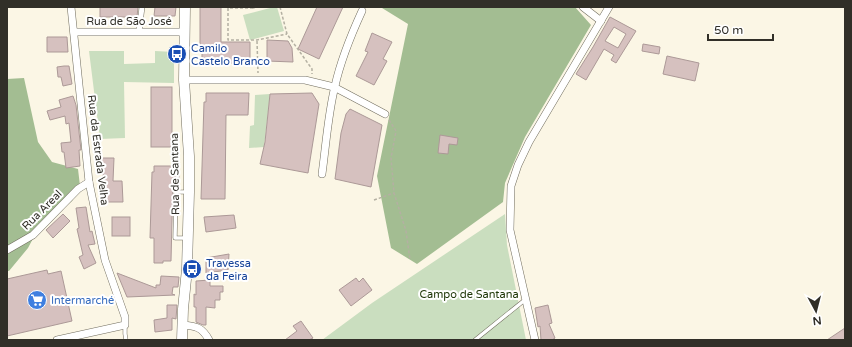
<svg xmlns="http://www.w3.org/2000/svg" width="852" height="347" viewBox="0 0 852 347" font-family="'Varela Round',sans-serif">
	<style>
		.green { fill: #cadebf }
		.forest { fill: #a3bd92 }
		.building { fill: #d6c1bf; stroke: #ac9997; fill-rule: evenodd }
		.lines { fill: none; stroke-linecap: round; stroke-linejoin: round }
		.service-casing { stroke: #716d5e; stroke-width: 4.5 }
		.pedestrian-casing { stroke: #716d5e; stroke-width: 6 }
		.minor-casing { stroke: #716d5e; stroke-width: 8 }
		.secondary-casing { stroke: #716d5e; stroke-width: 11 }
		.path { stroke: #b4b0a2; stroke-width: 1.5; stroke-dasharray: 3 2; stroke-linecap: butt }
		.service { stroke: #fff; stroke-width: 3.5 }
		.pedestrian { stroke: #fff; stroke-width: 5 }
		.minor { stroke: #fff; stroke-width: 7 }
		.secondary { stroke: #fff; stroke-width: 10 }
		.labels { text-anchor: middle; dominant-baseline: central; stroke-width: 4; stroke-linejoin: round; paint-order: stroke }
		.street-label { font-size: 11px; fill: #312f28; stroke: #fff }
		.transit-label { font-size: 11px; fill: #164399; stroke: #fff; text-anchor: start }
		.park-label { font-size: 11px; fill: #203809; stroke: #fff }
		.shop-label { font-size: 11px; fill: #366cbe; stroke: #fff; text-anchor: start }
	</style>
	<rect width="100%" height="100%" fill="#fbf6e5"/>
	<!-- green -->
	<g class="green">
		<path d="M274,7h3l7,24 -34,9 -7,-25z"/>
		<path d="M89,51h35v13l31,-1v-12l19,1v31l-50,-1 1,56 -25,1z"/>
		<path d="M270,94l-6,53 -15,1 1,-22 4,-1 1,-30z"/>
		<path d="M505,214l2,31 19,95h-204l50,-37z"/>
	</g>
	<!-- forest -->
	<g class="forest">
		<path d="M384,7h191l16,18 -66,112 -20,46 -2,19 -86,62 -26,-16 -14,-72 31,-152 -26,-16z"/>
		<path d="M24,78l14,64 14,20 26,7 2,17 -8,15 -34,28 -10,19 -19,23h-2v-192z"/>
	</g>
	<!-- building -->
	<g class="building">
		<path d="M100,7h38l-1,10h-37z"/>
		<path d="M155,7h21l-1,9h-21z"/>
		<path d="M200,7h21v35h29v21h-48v-10h-2z"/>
		<path d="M317,7h26l-24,52 -21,-10z"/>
		<path d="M610,17l26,14 -20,32 -5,-3 3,-5 -10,-6 -18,31 -10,-6 17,-27zM614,27l12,7 -8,14 -13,-7z"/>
		<path d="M372,33l20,9 -9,17 4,2 -13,24 -18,-9 12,-24 -3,-1z"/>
		<path d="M47,37h20l1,15h-21z"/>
		<path d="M267,40l21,1 4,7 1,14 -26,-1z"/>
		<path d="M643,44l17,3 -1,7 -17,-3z"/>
		<path d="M667,56l32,7 -4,18 -32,-7z"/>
		<path d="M64,66h5l3,18 -9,2 -2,-9h-3l-1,-10z"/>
		<rect x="151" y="87" width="21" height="60"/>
		<path d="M206,93h43l-1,22h-22l-1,84h-24l3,-97h2z"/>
		<path d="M312,93l7,11 -11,69 -48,-9 5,-22 5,-48z"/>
		<path d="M73,96l3,9 5,45h-2l1,16 -14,2 -2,-16h-2l-1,-9 10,-1 -2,-19 -3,1 -1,-8 -15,4 -3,-9 14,-4 -2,-7z"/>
		<path d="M350,109l32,16 -11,62 -36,-8 6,-46 5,-19z"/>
		<path d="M440,135l18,3 -1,7 -8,-1 -1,10 -10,-1z"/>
		<path d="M99,158h15l-1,23h9l1,21h-20v-33h-5z"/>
		<path d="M154,166h20v2h5v13h-6l-2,80h-8v2h-9v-25h-4l2,-66h2z"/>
		<path d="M86,207l4,25 2,-1 3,13 -7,1 8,18 -12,6 -5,-12 4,-2 -6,-26 2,-1 -3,-20z"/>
		<path d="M63,214l7,7 -17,17 -7,-8z"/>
		<path d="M234,215l2,13 -30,4 -2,-15z"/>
		<rect x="112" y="217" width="18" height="19"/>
		<path d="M229,254l-1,16 -22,3v-15z"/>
		<path d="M47,270l1,4 13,-3 11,50 -65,15v-57z"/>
		<path d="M117,273l39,15v-3h4l1,-9 18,1 -1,10h-5l-1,7 3,1 -48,2z"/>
		<path d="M356,278l3,4 4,-4 9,12 -21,16 -12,-16z"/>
		<path d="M210,280v6h13v6h-3v8h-5v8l-9,-1v18h-3l-7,-3v-15h-2v-13l2,1v-14z"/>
		<path d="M167,305h10l-1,14 -4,-1v12l-17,2 -1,-12 13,-2z"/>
		<path d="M548,305l4,18 -3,1 6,14 -3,2h-11l-1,-14 -2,1 -3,-19z"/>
		<path d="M301,321l12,17 -4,2h-24l12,-9 -4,-5z"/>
		<path d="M845,328v12h-18z"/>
	</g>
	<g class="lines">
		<defs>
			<g id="service">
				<path d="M186,238h-11l1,-46h11"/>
				<path d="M125,325v9l1,6"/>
				<path d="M475,340l51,-41"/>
			</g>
			<path id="pedestrian" d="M139,32l3,-25"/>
			<g id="minor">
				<path d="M583,7l18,14"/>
				<path d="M74,32h111"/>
				<path d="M184,80h121l29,7 51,27"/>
				<path d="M322,174c4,-29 6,-60 13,-88 6,-27 16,-51 27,-75"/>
				<path d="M7,250l26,-15 45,-46 11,-7"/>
				<path d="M182,325c14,1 20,2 27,15"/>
				<path d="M57,340l68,-15v-8l-20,-57 -16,-78 -18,-175"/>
				<path d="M535,340l-25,-110 1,-44 7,-21 11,-23 80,-135"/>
			</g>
			<path id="secondary" d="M182,340l1,-31 4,-40 2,-77v-36l-5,-76 1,-73"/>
		</defs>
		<!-- service casing -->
		<use href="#service" class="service-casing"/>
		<!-- pedestrian casing -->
		<use href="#pedestrian" class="pedestrian-casing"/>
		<!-- minor casing -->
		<use href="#minor" class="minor-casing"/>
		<!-- secondary casing -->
		<use href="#secondary" class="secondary-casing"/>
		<!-- path -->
		<g class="path">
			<path d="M253,7v1l5,-1"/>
			<path d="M280,7l7,27 25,35v5"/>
			<path d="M253,8h-25v32h29l30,-6"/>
			<path d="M257,41l1,32"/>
			<path d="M389,120l7,11 -5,27 3,35 12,38 4,29"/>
			<path d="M374,200l20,-7"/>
		</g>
		<!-- service -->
		<use href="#service" class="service"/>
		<!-- pedestrian -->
		<use href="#pedestrian" class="pedestrian"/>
		<!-- minor -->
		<use href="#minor" class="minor"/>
		<!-- secondary -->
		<use href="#secondary" class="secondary"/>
	</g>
	<!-- icons -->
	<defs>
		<symbol id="bus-disc" viewBox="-11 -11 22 22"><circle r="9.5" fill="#1a4fb4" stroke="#fff"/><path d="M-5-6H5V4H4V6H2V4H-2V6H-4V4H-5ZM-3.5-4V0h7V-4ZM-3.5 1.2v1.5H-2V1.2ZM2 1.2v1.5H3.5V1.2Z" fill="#fff"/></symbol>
		<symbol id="supermarket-disc" viewBox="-11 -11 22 22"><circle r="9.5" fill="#3f7fe0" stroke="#fff"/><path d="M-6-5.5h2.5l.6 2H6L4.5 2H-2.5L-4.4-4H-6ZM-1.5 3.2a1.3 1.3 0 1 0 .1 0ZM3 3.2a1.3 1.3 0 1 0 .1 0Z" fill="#fff"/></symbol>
	</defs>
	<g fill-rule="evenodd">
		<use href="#bus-disc" x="166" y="43" width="22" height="22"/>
		<use href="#bus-disc" x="181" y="258" width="22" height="22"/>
		<use href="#supermarket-disc" x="26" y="289" width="22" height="22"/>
	</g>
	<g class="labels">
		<!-- street labels -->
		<g class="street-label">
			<text x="129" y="21">Rua de São José</text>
			<text transform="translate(98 150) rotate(83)">Rua da Estrada Velha</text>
			<text transform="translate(175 174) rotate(-91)">Rua de Santana</text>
			<text transform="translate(42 210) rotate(-45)">Rua Areal</text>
		</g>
		<!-- transit labels -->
		<g class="transit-label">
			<text x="191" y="48">Camilo<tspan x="191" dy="13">Castelo Branco</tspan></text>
			<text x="206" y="263">Travessa<tspan x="206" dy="13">da Feira</tspan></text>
		</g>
		<!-- park labels -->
		<g class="park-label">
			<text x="469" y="294">Campo de Santana</text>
		</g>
		<!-- shop labels -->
		<g class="shop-label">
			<text x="51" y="300">Intermarché</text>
		</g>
	</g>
	<!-- border -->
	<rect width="852" height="347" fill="none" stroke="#312f28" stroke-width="16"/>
	<!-- north arrow -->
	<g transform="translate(816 311) rotate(173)" stroke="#ffffff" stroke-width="3" paint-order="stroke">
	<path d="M0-3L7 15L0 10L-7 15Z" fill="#312f28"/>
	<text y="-6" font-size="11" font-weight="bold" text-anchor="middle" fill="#312f28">N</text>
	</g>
	<!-- scale -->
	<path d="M708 34v6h65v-6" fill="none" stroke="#312f28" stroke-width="2"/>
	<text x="714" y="34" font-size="12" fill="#312f28" stroke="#ffffff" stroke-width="3" paint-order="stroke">50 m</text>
</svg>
